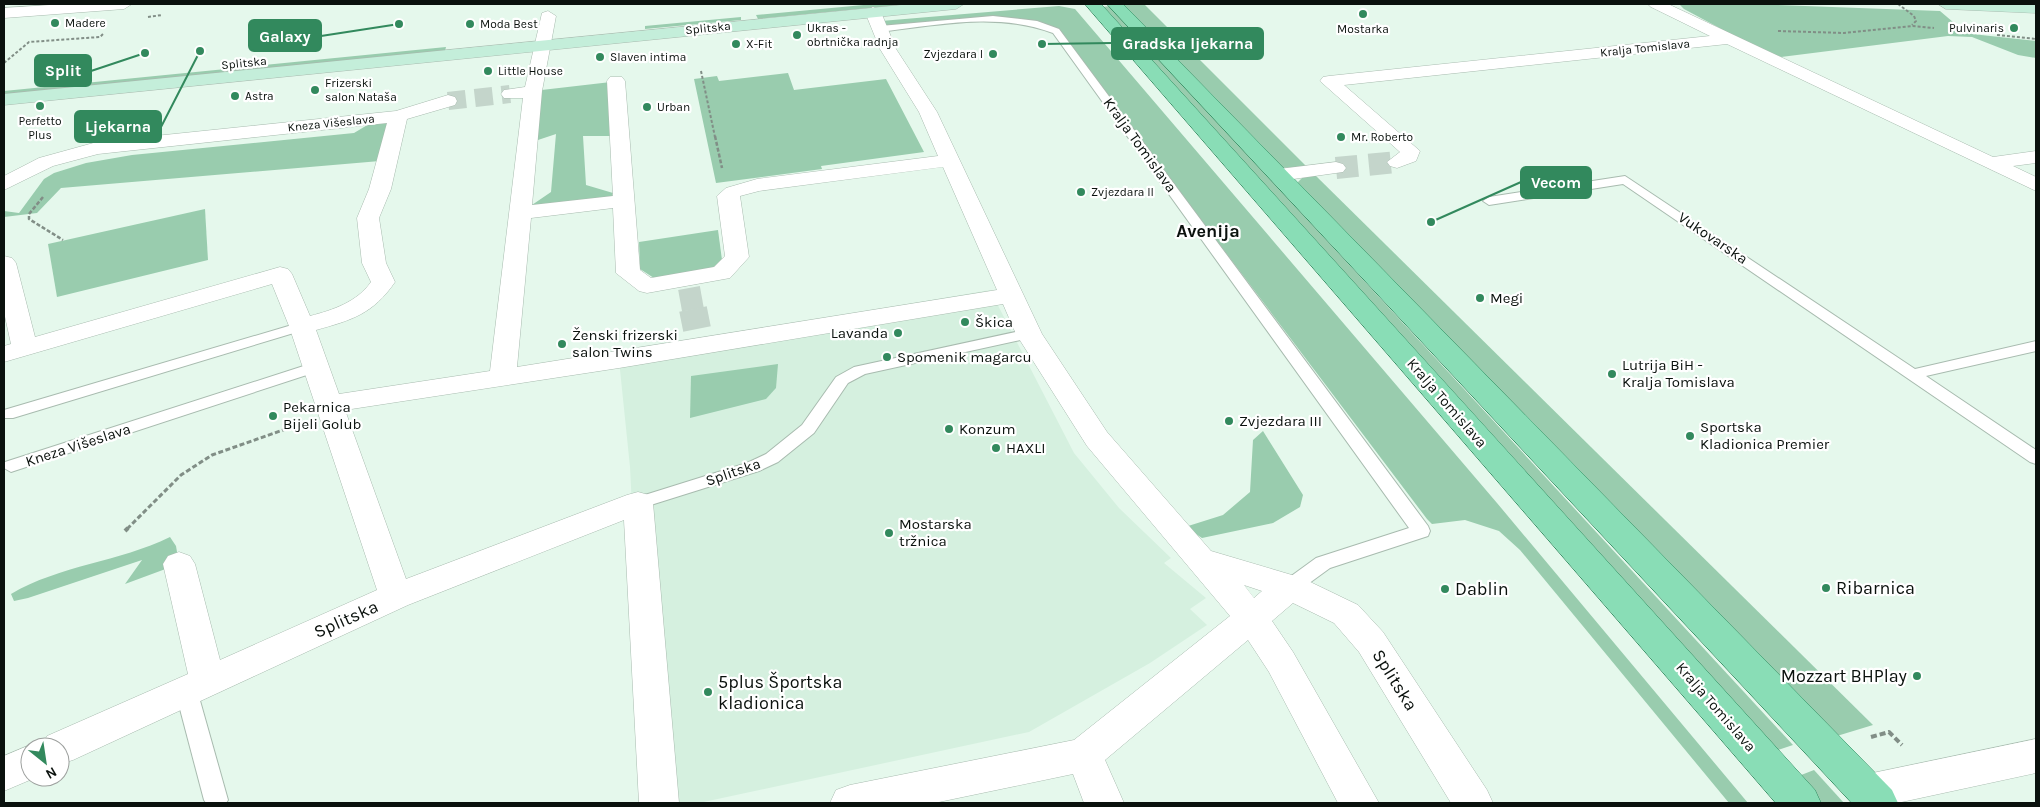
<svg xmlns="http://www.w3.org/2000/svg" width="2040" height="807" viewBox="0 0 2040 807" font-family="Karla,sans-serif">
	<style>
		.built { fill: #d5f0df }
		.green { fill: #99ccae }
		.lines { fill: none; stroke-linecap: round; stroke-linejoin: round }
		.street-tunnel-far2 { stroke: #c4d5cb; stroke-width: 18; stroke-dasharray: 18 9; stroke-linecap: butt }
		.street-tunnel-far1 { stroke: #c4d5cb; stroke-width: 22; stroke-dasharray: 22 11; stroke-linecap: butt }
		.street-tunnel { stroke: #c4d5cb; stroke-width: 28; stroke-dasharray: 28 14; stroke-linecap: butt }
		.lane-casing { stroke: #a8bbaf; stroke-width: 2 }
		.street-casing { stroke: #a8bbaf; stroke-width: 1 }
		.secondary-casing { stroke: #a8bbaf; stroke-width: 1 }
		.primary-casing { stroke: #2a875b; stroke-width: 1 }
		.path-far3 { stroke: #818e86; stroke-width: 2; stroke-dasharray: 3 2; stroke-linecap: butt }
		.path-far2 { stroke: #818e86; stroke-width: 2.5; stroke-dasharray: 4 2; stroke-linecap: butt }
		.path-far1 { stroke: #818e86; stroke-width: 3; stroke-dasharray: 5 2.5; stroke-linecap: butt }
		.path { stroke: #818e86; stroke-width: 4; stroke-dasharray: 6 3; stroke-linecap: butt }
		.lane { fill: #fff; fill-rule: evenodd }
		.street { fill: #fff; fill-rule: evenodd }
		.secondary { fill: #c4eeda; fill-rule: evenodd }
		.primary { fill: #89ddb6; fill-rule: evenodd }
		.poi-dot { fill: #32895d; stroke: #fff; stroke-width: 2 }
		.labels { text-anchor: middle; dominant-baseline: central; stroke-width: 4.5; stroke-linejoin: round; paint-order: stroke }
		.far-poi-label { font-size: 12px; fill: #0a110d; stroke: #fff; text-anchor: start }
		.far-street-label { font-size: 12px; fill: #0a110d; stroke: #fff }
		.street-label { font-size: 15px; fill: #0a110d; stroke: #fff }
		.poi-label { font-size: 15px; fill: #0a110d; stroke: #fff; text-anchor: start }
		.quarter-label { font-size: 18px; font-weight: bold; fill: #0a110d; stroke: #fff }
		.near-poi-label { font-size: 18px; fill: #0a110d; stroke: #fff; text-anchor: start }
		.near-street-label { font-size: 18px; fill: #0a110d; stroke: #fff }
		.leader { fill: none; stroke: #32895d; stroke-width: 2 }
		.callout-dot { fill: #32895d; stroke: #fff; stroke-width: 2 }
		.callout { fill: #32895d; stroke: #32895d; stroke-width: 2 }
		.callout-label { font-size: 16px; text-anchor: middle; font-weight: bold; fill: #fff }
	</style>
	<rect width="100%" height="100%" fill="#e5f8ec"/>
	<!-- built -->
	<path class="built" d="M990,290l84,163 45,55 52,50 -7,5 42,35 -16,11 17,16 -57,38 -121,69 -330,71h-52l-17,-336 -11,-107 7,-8z"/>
	<!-- green -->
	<g class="green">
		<path d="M874,4h36l-152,15 -2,-4z"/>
		<path d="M1121,4h23l163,163 -26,1z"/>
		<path d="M1679,4h73l188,7 20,17 12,6 64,7v17l-18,-3 -46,-18 -24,-1 -167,21 -28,-11 -69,-37z"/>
		<path d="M1059,6l16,3 422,494 251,300h-19l-209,-253 -21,-19 -34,-11 -33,4 -5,-5 -371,-491c-48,-21 -121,-6 -172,-1l-3,-6z"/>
		<path d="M1110,6l683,739 -21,7 -670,-745z"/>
		<path d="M741,17v3l-96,9v-3z"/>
		<path d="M446,47l-1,4 -441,44v-4z"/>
		<path d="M788,73l6,17 92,-11 38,73 -103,14 1,3 -106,14 -22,-104 23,-3 2,5z"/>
		<path d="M611,82v54h-28l3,49 27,8 -2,5 -82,9 22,-15 5,-58 -24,8 1,-51z"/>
		<path d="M374,121h17l-11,40 -319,27 -24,25 -33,4v-6l15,2 25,-34 10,-6 32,-10 46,-8 222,-22z"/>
		<path d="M1314,174l559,551 -46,14 -527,-548 -2,-9 6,-6z"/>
		<path d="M205,209l3,51 -151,37 -9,-53z"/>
		<path d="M718,230l4,30 -11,9 -57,9 -14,-9 -1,-27z"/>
		<path d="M778,364l-2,24 -10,11 -76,19 1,-42z"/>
		<path d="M1263,431l40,64 -3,12 -27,16 -71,15 -17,-11 38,-12 27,-23 3,-52z"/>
		<path d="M170,537l6,9 3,18 -54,20 17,-24 -114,38 -14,3 -3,-7c49,-29 108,-32 159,-57z"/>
		<path d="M1814,770l30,33h-25l-23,-26z"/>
	</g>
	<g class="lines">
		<!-- street-tunnel-far2 -->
		<path class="street-tunnel-far2" d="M448,101l62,-7"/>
		<!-- street-tunnel-far1 -->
		<g class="street-tunnel-far1">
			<path d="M1336,168l61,-6"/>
			<path d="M689,288l4,22"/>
		</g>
		<!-- street-tunnel -->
		<path class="street-tunnel" d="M693,309l4,20"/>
		<defs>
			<g id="lane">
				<path d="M993,16l44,5 22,8 369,497 2,5 -2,5 -98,32 -33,24 -7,2 -7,-2 -3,-5 3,-5 33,-24 93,-30 -356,-495c-56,-21 -115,-8 -173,-1l-5,-3 5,-3z"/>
				<path d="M1625,176l290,193 121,-28v10l-110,25 110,74v14l-6,-2 -407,-278 -134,21 -6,-4 6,-4z"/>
				<path d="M302,322l5,1 2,3 -2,3 -294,89h-9v-8z"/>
				<path d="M1029,329l8,5 -3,3 -169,37 -17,9 -34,50 -36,29 -19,9 -121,38 -6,-2 -3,-4 3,-4 115,-36 19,-9 36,-29 34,-48 18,-10z"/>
				<path d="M316,362l6,2 2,3 -2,3 -305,100 -6,2 -7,-4 1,-6z"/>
				<path d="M186,681l8,3 3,6 31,110 -2,3h-20l-2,-3 -29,-110 3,-6z"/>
			</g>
			<g id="street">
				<path d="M65,4h67l-8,5 -120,9v-10z"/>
				<path d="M1648,4h20l325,153 43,-6v12l-23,3 23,11v14l-309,-147 -383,41 76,66 -4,10 -19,7 -7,-2 -3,-4 13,-10 -80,-71 3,-4 6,-1 381,-40 -59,-29z"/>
				<path d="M873,7l8,5 15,37 41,63 105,222 65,98 104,119 91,27 56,27 25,27 104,158 6,13h-42l-92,-151 -25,-29 -41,-20 -21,18 21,31 86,151h-41l-69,-131 -21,-32 -143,120 19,43h-40l-11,-29 -139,29h-104l6,-13 14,-5 224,-45 156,-124 -143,-170 -71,-112 -13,-30 -384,64 -274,42 61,169 221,-84 11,-3 11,3 4,8 26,300h-40l-15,-283 -216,85 -335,155 -13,4v-17h-18l5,-11 141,-62 -25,-110 5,-8 11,-4 11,4 5,8 25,96 157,-70 -88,-264 -17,-42 -268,78v-16l7,-2 -7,-32v-56l8,2 4,5 19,74 245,-70 8,2 4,5 18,42c23,-6 47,-14 61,-34l-9,-19 -5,-45 12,-29 18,-66 -289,31 -45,12 -49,24v-14l35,-18 58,-16 299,-31 52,-16 7,2 2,4 -2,4 -48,14 -16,70 -12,29 7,45 9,19c-22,32 -43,38 -79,48l23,64 151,-23 33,-273h-19l-3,-4 3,-4 21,-3 17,-74 6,-2 8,5 -14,75 -10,114 81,-9 -6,-115 3,-4h12l3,4 15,189 11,8 63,-11 11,-11 -8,-60 9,-8 31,-9 181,-23 -19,-44 -39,-63 -15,-37zM943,167l54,123 -480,77 14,-149 82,-10 3,65 23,18 8,2 83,-15 19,-21 -9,-61 19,-5zM1244,585l18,6 -8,7z"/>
				<path d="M1336,162l7,2 3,4 -3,4 -64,9 -7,-2 -3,-4 3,-4 7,-2z"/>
				<path d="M2036,739v34l-139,30h-43l-6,-11 6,-12 14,-6z"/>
				<path d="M30,745l5,2h-5v30h7l-33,14v-35z"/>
			</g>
			<g id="secondary">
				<path d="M912,4h52l-8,5 -952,96v-11z"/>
				<path d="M1938,4h98v9l-90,-4z"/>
			</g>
			<g id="primary">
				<path d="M1085,4h16l714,786 6,13h-45z"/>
				<path d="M1107,4h16l769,786 6,13h-46z"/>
			</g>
		</defs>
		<!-- lane casing -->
		<use href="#lane" class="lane-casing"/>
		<!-- street casing -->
		<use href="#street" class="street-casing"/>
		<!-- secondary casing -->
		<use href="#secondary" class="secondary-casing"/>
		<!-- primary casing -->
		<use href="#primary" class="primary-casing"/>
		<!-- path-far3 -->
		<g class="path-far3">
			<path d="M1898,4l16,12 2,5 -4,4"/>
			<path d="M148,17l14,-2"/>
			<path d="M1778,31l66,2 68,-7 22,2"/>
			<path d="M1997,35l39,4"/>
			<path d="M4,63l25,-21 71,-5 4,-4"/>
			<path d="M701,71l14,66"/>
		</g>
		<!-- path-far2 -->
		<g class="path-far2">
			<path d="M715,136l7,32"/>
			<path d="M43,197l-14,17v5l34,21"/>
		</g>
		<!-- path-far1 -->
		<path class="path-far1" d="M127,529l54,-54 31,-20 88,-31"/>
		<!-- path -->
		<g class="path">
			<path d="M125,531l3,-3"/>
			<path d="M1871,737l18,-5 13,13"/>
		</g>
		<!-- lane -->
		<use href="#lane" class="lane"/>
		<!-- street -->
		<use href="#street" class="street"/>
		<!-- secondary -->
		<use href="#secondary" class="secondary"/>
		<!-- primary -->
		<use href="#primary" class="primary"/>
	</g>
	<!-- markers -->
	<g class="poi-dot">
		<circle cx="1363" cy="14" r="5"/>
		<circle cx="55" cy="23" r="5"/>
		<circle cx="470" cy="24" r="5"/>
		<circle cx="2014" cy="28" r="5"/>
		<circle cx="797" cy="35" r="5"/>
		<circle cx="736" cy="44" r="5"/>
		<circle cx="993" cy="54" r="5"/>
		<circle cx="600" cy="57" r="5"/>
		<circle cx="488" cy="71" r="5"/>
		<circle cx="315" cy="90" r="5"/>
		<circle cx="235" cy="96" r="5"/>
		<circle cx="40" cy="106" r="5"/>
		<circle cx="647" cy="107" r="5"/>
		<circle cx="1341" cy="137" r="5"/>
		<circle cx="1081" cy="192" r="5"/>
		<circle cx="1480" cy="298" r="5"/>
		<circle cx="965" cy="322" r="5"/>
		<circle cx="898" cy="333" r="5"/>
		<circle cx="562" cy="344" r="5"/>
		<circle cx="887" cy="357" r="5"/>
		<circle cx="1612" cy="374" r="5"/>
		<circle cx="273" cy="416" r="5"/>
		<circle cx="1229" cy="421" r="5"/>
		<circle cx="949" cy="429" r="5"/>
		<circle cx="1690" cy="436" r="5"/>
		<circle cx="996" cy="448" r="5"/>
		<circle cx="889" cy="533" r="5"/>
		<circle cx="1826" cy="588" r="5"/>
		<circle cx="1445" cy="589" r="5"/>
		<circle cx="1917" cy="676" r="5"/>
		<circle cx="708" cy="692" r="5"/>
	</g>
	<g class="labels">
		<!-- far-poi labels -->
		<g class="far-poi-label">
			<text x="65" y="23">Madere</text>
			<text x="480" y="24">Moda Best</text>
			<text x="807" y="28">Ukras -<tspan x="807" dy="14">obrtnička radnja</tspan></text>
			<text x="2004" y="28" text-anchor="end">Pulvinaris</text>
			<text x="1363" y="29" text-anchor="middle">Mostarka</text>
			<text x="746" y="44">X-Fit</text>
			<text x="983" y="54" text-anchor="end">Zvjezdara I</text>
			<text x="610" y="57">Slaven intima</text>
			<text x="498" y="71">Little House</text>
			<text x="325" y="83">Frizerski<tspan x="325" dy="14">salon Nataša</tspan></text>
			<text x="245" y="96">Astra</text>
			<text x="657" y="107">Urban</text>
			<text x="40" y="121" text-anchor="middle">Perfetto<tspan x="40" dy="14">Plus</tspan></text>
			<text x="1351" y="137">Mr. Roberto</text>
			<text x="1091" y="192">Zvjezdara II</text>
		</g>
		<!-- far-street labels -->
		<g class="far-street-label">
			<text transform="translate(708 28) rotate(-6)">Splitska</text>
			<text transform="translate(1645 48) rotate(-6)">Kralja Tomislava</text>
			<text transform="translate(244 63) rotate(-6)">Splitska</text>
			<text transform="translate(331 123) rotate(-6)">Kneza Višeslava</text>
		</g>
		<!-- street labels -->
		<g class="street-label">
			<text transform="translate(1140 145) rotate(54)">Kralja Tomislava</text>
			<text transform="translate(1713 238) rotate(34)">Vukovarska</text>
			<text transform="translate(1447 403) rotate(49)">Kralja Tomislava</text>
			<text transform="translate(78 445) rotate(-18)">Kneza Višeslava</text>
			<text transform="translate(733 472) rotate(-19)">Splitska</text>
			<text transform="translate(1716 707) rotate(49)">Kralja Tomislava</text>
		</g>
		<!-- poi labels -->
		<g class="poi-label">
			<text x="1490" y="298">Megi</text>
			<text x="975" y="322">Škica</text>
			<text x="888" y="333" text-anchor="end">Lavanda</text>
			<text x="572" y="335">Ženski frizerski<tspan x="572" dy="17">salon Twins</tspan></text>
			<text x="897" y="357">Spomenik magarcu</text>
			<text x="1622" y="365">Lutrija BiH -<tspan x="1622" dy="17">Kralja Tomislava</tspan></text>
			<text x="283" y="407">Pekarnica<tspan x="283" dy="17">Bijeli Golub</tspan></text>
			<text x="1239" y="421">Zvjezdara III</text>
			<text x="1700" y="427">Sportska<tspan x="1700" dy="17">Kladionica Premier</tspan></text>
			<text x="959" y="429">Konzum</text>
			<text x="1006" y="448">HAXLI</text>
			<text x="899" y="524">Mostarska<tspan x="899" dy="17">tržnica</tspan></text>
		</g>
		<!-- quarter labels -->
		<g class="quarter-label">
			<text x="1208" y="231">Avenija</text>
		</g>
		<!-- near-poi labels -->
		<g class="near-poi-label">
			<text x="1836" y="588">Ribarnica</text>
			<text x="1455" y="589">Dablin</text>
			<text x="1907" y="676" text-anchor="end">Mozzart BHPlay</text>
			<text x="718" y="682">5plus Športska<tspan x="718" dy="21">kladionica</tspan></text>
		</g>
		<!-- near-street labels -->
		<g class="near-street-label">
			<text transform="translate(346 619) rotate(-24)">Splitska</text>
			<text transform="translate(1395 680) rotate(58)">Splitska</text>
		</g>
	</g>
	<!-- callouts -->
	<path class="leader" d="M399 24L321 36M1042 44L1112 43M145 53L91 71M200 51L161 127M1431 222L1521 182"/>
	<g class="callout-dot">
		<circle cx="399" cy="24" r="5"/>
		<circle cx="1042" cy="44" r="5"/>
		<circle cx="145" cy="53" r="5"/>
		<circle cx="200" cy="51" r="5"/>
		<circle cx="1431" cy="222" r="5"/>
	</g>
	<g class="callout">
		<rect x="249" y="20" width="72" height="31" rx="5"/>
		<rect x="1112" y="28" width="151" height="31" rx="5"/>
		<rect x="35" y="55" width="56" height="31" rx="5"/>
		<rect x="75" y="111" width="86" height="31" rx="5"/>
		<rect x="1521" y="167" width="70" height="31" rx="5"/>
	</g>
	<g class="callout-label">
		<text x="285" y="42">Galaxy</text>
		<text x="1188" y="49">Gradska ljekarna</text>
		<text x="63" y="76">Split</text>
		<text x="118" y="132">Ljekarna</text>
		<text x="1556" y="188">Vecom</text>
	</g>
	<!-- border -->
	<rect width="2040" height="807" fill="none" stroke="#0a110d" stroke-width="10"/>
	<!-- north arrow -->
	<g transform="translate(45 762) rotate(150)"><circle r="24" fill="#ffffff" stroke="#9da09e"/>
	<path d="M0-4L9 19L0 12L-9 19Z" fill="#32895d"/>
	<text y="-8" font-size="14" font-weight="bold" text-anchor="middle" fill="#0a110d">N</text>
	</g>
</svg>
